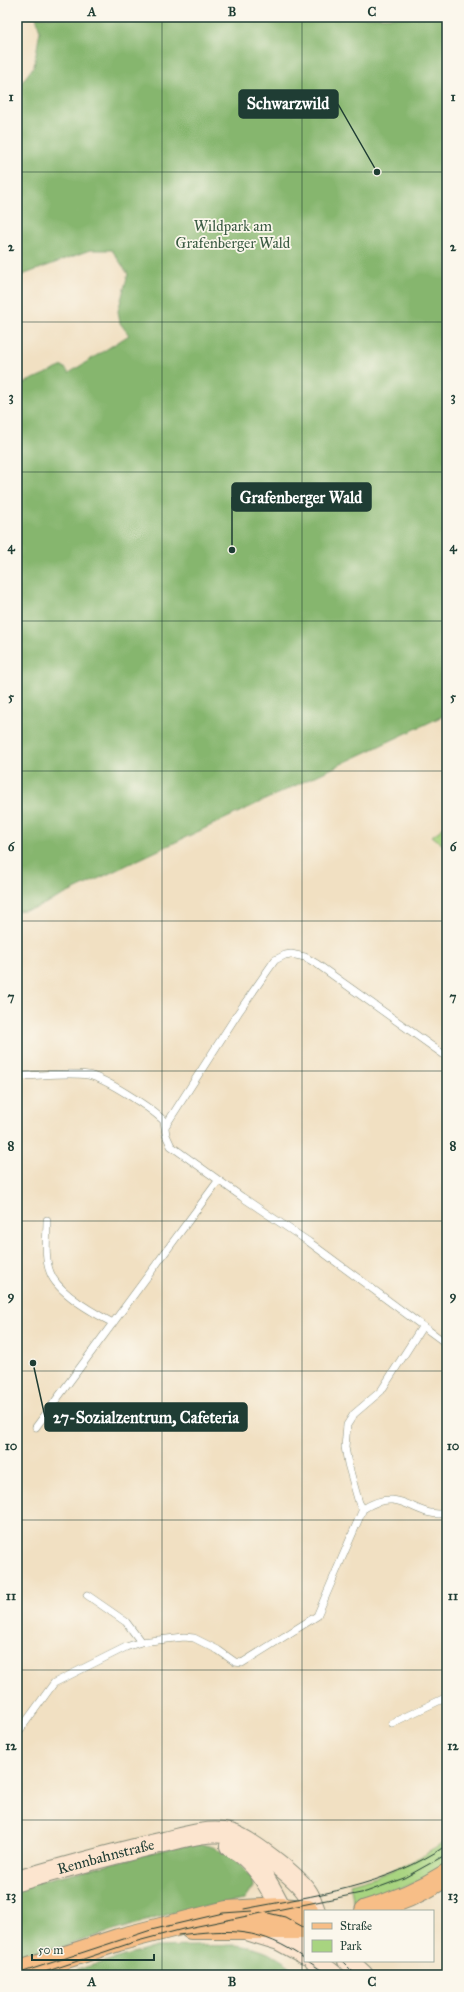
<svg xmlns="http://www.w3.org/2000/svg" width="464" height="1992" viewBox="0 0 464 1992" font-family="'IM FELL Great Primer',serif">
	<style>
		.green { fill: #a8d480; stroke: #64885a }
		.forest { fill: #86b66e; stroke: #527a51 }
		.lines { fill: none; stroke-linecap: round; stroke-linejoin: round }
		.lane-casing { stroke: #888e7b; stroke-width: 8 }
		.secondary-casing { stroke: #888e7b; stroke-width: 22 }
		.primary-casing { stroke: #888e7b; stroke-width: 24 }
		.lane { stroke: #fff; stroke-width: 7 }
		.secondary { stroke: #fce5cf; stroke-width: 20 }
		.primary { stroke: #f7be87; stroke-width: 22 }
		.tram { stroke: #1f3d34; stroke-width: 1 }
		.grid { fill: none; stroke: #1f3d34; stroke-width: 1; stroke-opacity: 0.55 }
		.labels { text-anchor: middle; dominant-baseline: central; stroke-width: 3.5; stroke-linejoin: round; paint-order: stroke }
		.park-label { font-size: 15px; fill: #3a5b43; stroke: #fbf7ec }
		.street-label { font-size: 15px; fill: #1f3d34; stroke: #fbf7ec }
		.leader { fill: none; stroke: #1f3d34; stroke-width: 1.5 }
		.callout-dot { fill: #1f3d34; stroke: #fbf7ec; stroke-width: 1.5 }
		.callout { fill: #1f3d34; stroke: #1f3d34; stroke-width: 1.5 }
		.callout-label { font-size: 16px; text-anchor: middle; font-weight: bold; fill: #fff }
		.neatline { fill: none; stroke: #1f3d34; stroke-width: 1.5 }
		.grid-label { font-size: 13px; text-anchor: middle; font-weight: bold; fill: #1f3d34 }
	</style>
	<rect width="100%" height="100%" fill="#fbf7ec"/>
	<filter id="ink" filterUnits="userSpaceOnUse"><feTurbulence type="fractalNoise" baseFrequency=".025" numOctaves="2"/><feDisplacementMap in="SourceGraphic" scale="8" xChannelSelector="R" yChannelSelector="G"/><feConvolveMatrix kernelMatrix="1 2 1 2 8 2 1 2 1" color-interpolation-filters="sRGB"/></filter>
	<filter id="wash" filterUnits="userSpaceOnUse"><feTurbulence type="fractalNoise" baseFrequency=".012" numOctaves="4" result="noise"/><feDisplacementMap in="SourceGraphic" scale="16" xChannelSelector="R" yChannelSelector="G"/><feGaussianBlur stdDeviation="0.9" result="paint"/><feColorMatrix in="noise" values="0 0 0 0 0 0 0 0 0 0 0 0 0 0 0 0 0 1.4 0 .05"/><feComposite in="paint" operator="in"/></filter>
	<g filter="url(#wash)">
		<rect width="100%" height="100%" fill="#f1e0c2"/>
		<!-- green -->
		<g class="green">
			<path d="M447,825v23l-15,-12z"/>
			<path d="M447,1841v24c-28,16 -59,32 -90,40l-4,-6 -3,-15c37,-10 65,-22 97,-43z"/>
		</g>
		<!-- forest -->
		<g class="forest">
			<path d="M36,17h411v697l-411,194 -19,3v-525l46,-20 6,7 60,-38 -9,-12 -2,-12 10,-37 -16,-24h-22l-73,27v-188l17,-23 6,-35z"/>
			<path d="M201,1844l12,3 21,10 18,21 1,9 -9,13 -67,12 -35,10 -125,39v-74l158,-40z"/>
			<path d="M236,1945c31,4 42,12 66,30h-242l96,-28z"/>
		</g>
	</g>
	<g filter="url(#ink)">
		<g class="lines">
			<defs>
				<g id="lane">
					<path d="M17,1076c22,0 49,-4 71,-1 17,3 63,33 76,46l2,14 5,11 71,51 67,45 138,102"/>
					<path d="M166,1125l72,-112 37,-53 10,-5 6,-1 14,3 12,7 130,93"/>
					<path d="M47,1220c0,16 -3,37 3,52 7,21 44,41 63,51"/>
					<path d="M36,1427l182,-246"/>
					<path d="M363,1509l-4,-6 -11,-39 -3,-17 2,-22 7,-11 27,-23 41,-64"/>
					<path d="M87,1595l39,27 15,20"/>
					<path d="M392,1723l55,-26"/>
					<path d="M17,1734l37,-51 72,-36 15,-5 43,-5 10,1 24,12 17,12 7,1 75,-47 46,-107c40,-25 51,11 84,4"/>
				</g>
				<g id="secondary">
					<path d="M230,1846c41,21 49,70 75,104"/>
					<path id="s1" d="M17,1881c49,-14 97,-28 147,-39 20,-5 45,-13 66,-8 17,4 69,44 78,60 3,5 5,12 7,17"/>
					<path d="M250,1931l29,9 26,14"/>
					<path d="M315,1961l18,14"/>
					<path d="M348,1961l15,14"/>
				</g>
				<g id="primary">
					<path d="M366,1911c29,-8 56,-20 81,-36"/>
					<path d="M191,1928h114"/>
					<path d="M17,1973l101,-33 109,-28 53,-3 27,2"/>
				</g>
			</defs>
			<!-- lane casing -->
			<use href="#lane" class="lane-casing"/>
			<!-- secondary casing -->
			<use href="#secondary" class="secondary-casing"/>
			<!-- primary casing -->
			<use href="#primary" class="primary-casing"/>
			<!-- lane -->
			<use href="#lane" class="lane"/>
			<!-- secondary -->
			<use href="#secondary" class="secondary"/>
			<!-- primary -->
			<use href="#primary" class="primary"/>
			<!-- tram -->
			<g class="tram">
				<path d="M244,1909c72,-14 141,-22 203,-64"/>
				<path d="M268,1913l17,4 20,11"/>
				<path d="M178,1935c52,-6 82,-8 127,24"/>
				<path d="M308,1961l20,14"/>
				<path d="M342,1961l14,14"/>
				<path d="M17,1974l134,-44 72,-17 29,-2"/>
				<path d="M36,1975l98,-33 49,-13 183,-37 38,-14 43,-24"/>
			</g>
		</g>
	</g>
	<!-- grid -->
	<path class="grid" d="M162,17v1958M302,17v1958M17,172h430M17,322h430M17,472h430M17,621h430M17,771h430M17,921h430M17,1071h430M17,1221h430M17,1371h430M17,1520h430M17,1670h430M17,1820h430"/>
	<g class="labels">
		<!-- park labels -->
		<g class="park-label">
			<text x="233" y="226">Wildpark am<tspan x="233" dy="17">Grafenberger Wald</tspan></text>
		</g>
		<!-- street labels -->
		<g class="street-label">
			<text stroke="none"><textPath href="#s1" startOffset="92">Rennbahnstraße</textPath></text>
		</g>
	</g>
	<!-- callouts -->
	<path class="leader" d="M377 172L338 104M232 550L232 497M33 1363L45 1417"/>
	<g class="callout-dot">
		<circle cx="377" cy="172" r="4"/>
		<circle cx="232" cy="550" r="4"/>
		<circle cx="33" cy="1363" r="4"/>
	</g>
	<g class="callout">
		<rect x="239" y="90" width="99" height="28" rx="4"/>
		<rect x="232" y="483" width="139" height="28" rx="4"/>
		<rect x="45" y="1403" width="202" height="28" rx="4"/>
	</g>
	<g class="callout-label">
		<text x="288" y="109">Schwarzwild</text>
		<text x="301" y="503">Grafenberger Wald</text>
		<text x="146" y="1423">27-Sozialzentrum, Cafeteria</text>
	</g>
	<!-- margin -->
	<rect width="464" height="1992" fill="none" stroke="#fbf7ec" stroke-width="44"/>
	<!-- legend -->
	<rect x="304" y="1910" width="130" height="52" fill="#fbf7ec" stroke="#a3ada2"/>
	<rect x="312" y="1923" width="20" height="6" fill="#f7be87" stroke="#a3ada2"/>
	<text x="340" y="1930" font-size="12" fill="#1f3d34">Straße</text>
	<rect x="312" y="1940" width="20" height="12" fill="#a8d480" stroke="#a3ada2"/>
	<text x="340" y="1950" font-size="12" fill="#1f3d34">Park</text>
	<!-- scale -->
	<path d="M32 1954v6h122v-6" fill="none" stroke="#1f3d34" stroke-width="2"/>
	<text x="38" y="1954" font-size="12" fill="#1f3d34" stroke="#fbf7ec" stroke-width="3" paint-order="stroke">50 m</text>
	<rect x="22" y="22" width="420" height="1948" class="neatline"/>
	<g class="grid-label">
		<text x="92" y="16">A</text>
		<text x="232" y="16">B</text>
		<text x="372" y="16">C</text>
		<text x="11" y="101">1</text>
		<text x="453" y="101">1</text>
		<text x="11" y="251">2</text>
		<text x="453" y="251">2</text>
		<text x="11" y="401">3</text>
		<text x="453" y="401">3</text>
		<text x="11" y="551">4</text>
		<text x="453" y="551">4</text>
		<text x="11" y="701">5</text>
		<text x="453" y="701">5</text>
		<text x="11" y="851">6</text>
		<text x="453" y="851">6</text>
		<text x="11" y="1001">7</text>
		<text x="453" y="1001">7</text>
		<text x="11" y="1150">8</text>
		<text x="453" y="1150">8</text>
		<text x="11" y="1300">9</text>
		<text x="453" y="1300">9</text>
		<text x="11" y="1450">10</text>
		<text x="453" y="1450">10</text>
		<text x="11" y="1600">11</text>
		<text x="453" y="1600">11</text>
		<text x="11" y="1750">12</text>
		<text x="453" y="1750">12</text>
		<text x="11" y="1900">13</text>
		<text x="453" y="1900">13</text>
		<text x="92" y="1986">A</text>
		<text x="232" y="1986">B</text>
		<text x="372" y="1986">C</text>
	</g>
</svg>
